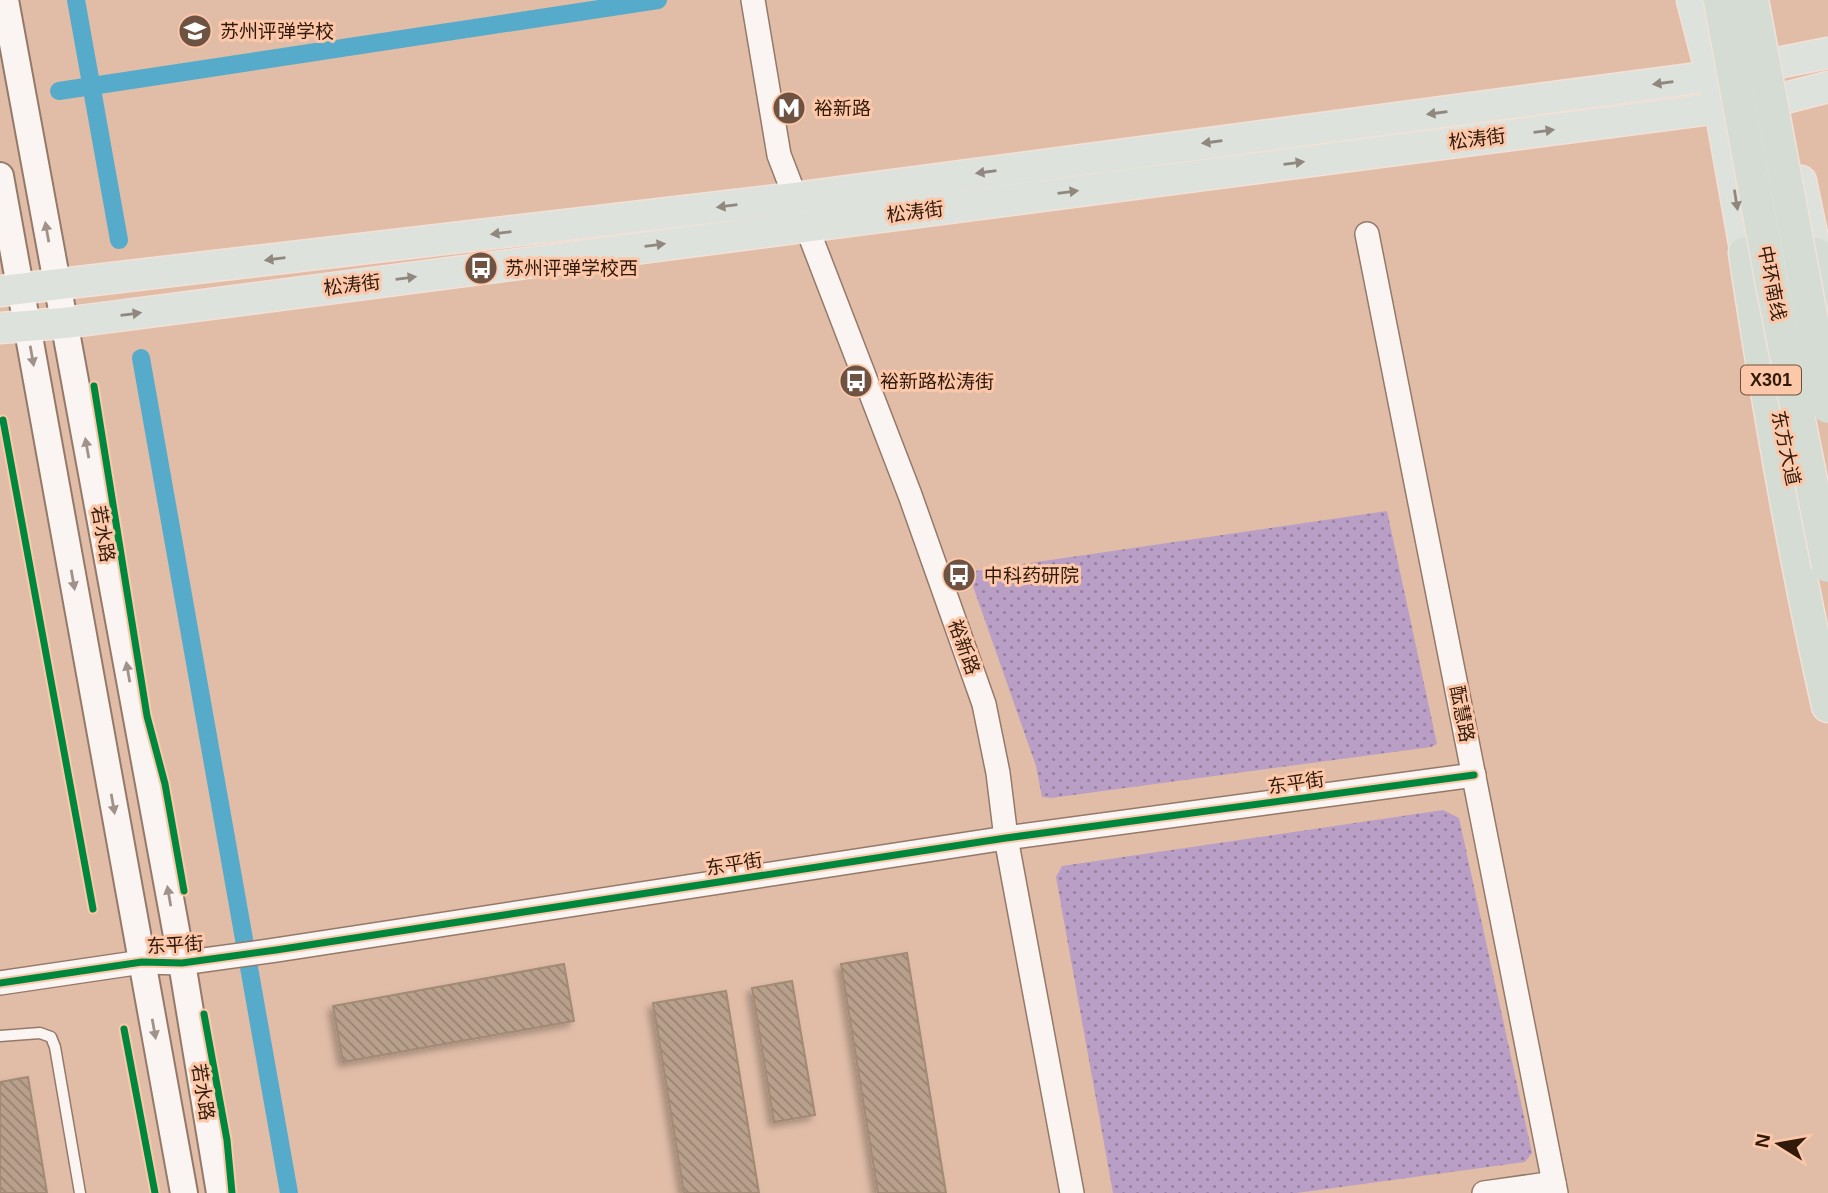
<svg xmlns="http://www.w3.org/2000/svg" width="1828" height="1193" viewBox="0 0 1828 1193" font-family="Arial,'Noto Sans SC',sans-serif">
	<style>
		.grass { fill: url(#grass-dots) }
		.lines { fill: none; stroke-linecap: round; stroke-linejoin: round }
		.canal { stroke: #57abca; stroke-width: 18 }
		.building { fill: url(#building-back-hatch); stroke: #a28a75; stroke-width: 2; filter: url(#shadow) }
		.service-casing { stroke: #947969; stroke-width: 13 }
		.tertiary-casing { stroke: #947969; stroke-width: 26 }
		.secondary-casing { stroke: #947969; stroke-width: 30 }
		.primary-casing { stroke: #f2e1d8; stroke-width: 33 }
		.trunk-casing { stroke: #f2e1d8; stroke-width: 35 }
		.service { stroke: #faf5f2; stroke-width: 10 }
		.tertiary { stroke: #faf5f2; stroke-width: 23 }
		.secondary { stroke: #faf5f2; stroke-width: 26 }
		.primary { stroke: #dde2dc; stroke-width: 30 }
		.trunk { stroke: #d4dcd4; stroke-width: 32 }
		.trunk-bridge-casing { stroke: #f2e1d8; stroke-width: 35; stroke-linecap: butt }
		.trunk-bridge { stroke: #d4dcd4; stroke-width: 32 }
		.cycleway-casing { stroke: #fcc8a9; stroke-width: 11 }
		.cycleway { stroke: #00873e; stroke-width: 7 }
		.oneway { fill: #90887e }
		.oneway2 { fill: #a0928a }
		.labels { text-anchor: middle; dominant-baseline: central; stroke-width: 6; stroke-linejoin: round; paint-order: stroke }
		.shield { fill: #fcc8a9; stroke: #6f4e3a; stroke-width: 2 }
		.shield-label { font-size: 18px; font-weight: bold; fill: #321a0b }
		.poi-label { font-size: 19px; fill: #321a0b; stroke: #fcc8a9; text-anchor: start }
		.street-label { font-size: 19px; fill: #321a0b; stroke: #fcc8a9 }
	</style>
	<defs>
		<pattern id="grass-dots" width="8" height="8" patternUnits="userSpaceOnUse" patternTransform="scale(1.75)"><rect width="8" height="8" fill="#b99fc6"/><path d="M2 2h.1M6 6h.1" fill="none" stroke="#97819f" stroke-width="1.8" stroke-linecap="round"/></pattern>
		<pattern id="building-back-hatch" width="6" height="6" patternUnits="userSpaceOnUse" patternTransform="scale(1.75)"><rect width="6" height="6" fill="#b9a08c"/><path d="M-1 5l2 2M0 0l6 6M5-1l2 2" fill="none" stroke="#978271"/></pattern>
		<filter id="shadow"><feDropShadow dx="-4.5" dy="4.5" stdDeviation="3.5" flood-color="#0004"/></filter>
	</defs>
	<rect width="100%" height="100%" fill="#e1bda8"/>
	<!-- grass -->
	<g class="grass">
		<path d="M1387,511l50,233 -6,3 -380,51 -9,-1 -6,-31 -68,-194z"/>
		<path d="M1443,810l16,8 73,335 -7,9 -228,31h-184l-57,-316 6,-11z"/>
	</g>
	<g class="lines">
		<!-- canal -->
		<g class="canal">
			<path d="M76,0l43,240"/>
			<path d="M59,91l599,-91"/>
			<path d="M141,358l148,835"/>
		</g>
	</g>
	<!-- building -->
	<g class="building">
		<path d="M907,953l39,240h-68l-37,-229z"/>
		<path d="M564,964l10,57 -231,41 -10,-56z"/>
		<path d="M792,981l23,134 -41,7 -22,-134z"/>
		<path d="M726,991l33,202h-75l-31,-190z"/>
		<path d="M28,1077l19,116h-47v-111z"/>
	</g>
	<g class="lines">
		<defs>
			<path id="service" d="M0,1036l40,-3 11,4 4,10 25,146"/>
			<g id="tertiary">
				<path d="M753,0l26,155 131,340 74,209 14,69 8,65 66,355"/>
				<path d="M1367,234l189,959"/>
				<path d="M0,983l142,-21 40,1 94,-13 730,-112 468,-63"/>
				<path d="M1484,1193l70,-10"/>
			</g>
			<g id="secondary">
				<path d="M5,0l177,963 38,230"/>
				<path d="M0,176l184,1017"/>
			</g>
			<g id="primary">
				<path d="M1692,0l28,108 30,169"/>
				<path d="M1801,181l27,130"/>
				<path d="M0,291l795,-93 917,-122 116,-23"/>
				<path d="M0,328l64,-5 1656,-215 65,-10 43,-11"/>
			</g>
			<g id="trunk">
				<path d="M1745,253c23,152 49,303 83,453"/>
				<path d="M1816,254l12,35"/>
			</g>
		</defs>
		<!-- service casing -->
		<use href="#service" class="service-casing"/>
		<!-- tertiary casing -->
		<use href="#tertiary" class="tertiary-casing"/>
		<!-- secondary casing -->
		<use href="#secondary" class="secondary-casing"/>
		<!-- primary casing -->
		<use href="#primary" class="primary-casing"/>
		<!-- trunk casing -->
		<use href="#trunk" class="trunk-casing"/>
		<!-- service -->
		<use href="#service" class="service"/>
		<!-- tertiary -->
		<use href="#tertiary" class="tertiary"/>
		<!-- secondary -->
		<use href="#secondary" class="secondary"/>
		<!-- primary -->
		<use href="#primary" class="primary"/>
		<!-- trunk -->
		<use href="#trunk" class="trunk"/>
		<defs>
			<g id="trunk-bridge">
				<path d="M1720,0l51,279 57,287"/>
				<path d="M1752,0l76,407"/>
			</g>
		</defs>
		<!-- trunk-bridge casing -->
		<use href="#trunk-bridge" class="trunk-bridge-casing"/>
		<!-- trunk-bridge -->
		<use href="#trunk-bridge" class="trunk-bridge"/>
		<defs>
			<g id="cycleway">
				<path d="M94,386l53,330 18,68 19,107"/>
				<path d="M3,420l90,489"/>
				<path d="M0,983l142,-21 40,1 94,-13 730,-112 468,-63"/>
				<path d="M204,1014l23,126 5,53"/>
				<path d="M124,1029l31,164"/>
			</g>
		</defs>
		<!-- cycleway casing -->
		<use href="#cycleway" class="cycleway-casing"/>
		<!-- cycleway -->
		<use href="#cycleway" class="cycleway"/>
	</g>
	<!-- one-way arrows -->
	<defs><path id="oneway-solid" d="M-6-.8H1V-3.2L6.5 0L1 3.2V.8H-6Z" transform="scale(1.75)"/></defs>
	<g class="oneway">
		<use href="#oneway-solid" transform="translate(1663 83) rotate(172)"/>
		<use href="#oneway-solid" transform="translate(1437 113) rotate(172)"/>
		<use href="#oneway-solid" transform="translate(1544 131) rotate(-7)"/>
		<use href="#oneway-solid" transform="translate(1212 142) rotate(172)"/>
		<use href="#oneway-solid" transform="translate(1294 163) rotate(-7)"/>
		<use href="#oneway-solid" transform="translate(986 172) rotate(172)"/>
		<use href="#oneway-solid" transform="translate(1068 192) rotate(-7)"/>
		<use href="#oneway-solid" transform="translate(1736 200) rotate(81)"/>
		<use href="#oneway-solid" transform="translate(727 206) rotate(173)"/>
		<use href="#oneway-solid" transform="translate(501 233) rotate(173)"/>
		<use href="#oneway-solid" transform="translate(655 245) rotate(-7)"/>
		<use href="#oneway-solid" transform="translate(275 259) rotate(173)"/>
		<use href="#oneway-solid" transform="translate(406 278) rotate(-7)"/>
		<use href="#oneway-solid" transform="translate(131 314) rotate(-7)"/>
	</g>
	<g class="oneway2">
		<use href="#oneway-solid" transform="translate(47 232) rotate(-100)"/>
		<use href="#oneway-solid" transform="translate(32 356) rotate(80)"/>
		<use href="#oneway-solid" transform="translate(87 448) rotate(-100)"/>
		<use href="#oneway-solid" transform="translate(73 580) rotate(80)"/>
		<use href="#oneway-solid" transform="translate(128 672) rotate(-100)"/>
		<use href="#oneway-solid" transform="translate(113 804) rotate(80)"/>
		<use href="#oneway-solid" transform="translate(169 896) rotate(-100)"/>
		<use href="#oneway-solid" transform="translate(154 1029) rotate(80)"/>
	</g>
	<!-- icons -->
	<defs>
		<symbol id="school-disc" viewBox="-11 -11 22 22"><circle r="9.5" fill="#6f5342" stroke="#fcc8a9"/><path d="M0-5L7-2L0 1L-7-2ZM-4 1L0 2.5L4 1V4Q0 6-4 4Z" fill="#fff"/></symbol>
		<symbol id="metro-disc" viewBox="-11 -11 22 22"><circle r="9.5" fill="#6f5342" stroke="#fcc8a9"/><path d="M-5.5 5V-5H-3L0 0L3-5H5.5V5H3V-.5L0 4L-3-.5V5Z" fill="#fff"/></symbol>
		<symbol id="bus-disc" viewBox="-11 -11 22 22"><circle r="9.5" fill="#6f5342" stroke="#fcc8a9"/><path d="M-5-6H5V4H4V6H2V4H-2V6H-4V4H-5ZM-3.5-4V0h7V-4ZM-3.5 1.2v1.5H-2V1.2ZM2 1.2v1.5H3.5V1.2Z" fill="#fff"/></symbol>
	</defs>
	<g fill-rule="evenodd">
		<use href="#school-disc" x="176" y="12" width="38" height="38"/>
		<use href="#metro-disc" x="770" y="89" width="38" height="38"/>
		<use href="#bus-disc" x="462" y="249" width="38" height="38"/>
		<use href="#bus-disc" x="837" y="362" width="38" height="38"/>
		<use href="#bus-disc" x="940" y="556" width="38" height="38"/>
	</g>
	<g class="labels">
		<!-- shield labels -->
		<rect class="shield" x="1741" y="365.5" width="60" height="29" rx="5"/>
		<g class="shield-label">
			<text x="1771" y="380">X301</text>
		</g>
		<!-- poi labels -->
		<g class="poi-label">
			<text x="220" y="31">苏州评弹学校</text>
			<text x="814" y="108">裕新路</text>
			<text x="505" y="268">苏州评弹学校西</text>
			<text x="880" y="381">裕新路松涛街</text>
			<text x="984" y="575">中科药研院</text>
		</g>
		<!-- street labels -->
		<g class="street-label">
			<text transform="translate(1477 139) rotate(-7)">松涛街</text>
			<text transform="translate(915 212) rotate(-7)">松涛街</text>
			<text transform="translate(1772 283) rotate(79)">中环南线</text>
			<text transform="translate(352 285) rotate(-7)">松涛街</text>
			<text transform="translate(1786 448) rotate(78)">东方大道</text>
			<text transform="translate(103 534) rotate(80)">若水路</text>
			<text transform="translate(964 647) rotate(70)">裕新路</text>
			<text transform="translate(1462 714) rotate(79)">酝慧路</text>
			<text transform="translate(1296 783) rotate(-8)">东平街</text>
			<text transform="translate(734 864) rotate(-9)">东平街</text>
			<text transform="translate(175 945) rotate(-3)">东平街</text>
			<text transform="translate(203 1092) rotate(81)">若水路</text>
		</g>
	</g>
	<!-- north arrow -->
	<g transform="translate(1779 1144) rotate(281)" stroke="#fcc8a9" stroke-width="5" paint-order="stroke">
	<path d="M0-5L12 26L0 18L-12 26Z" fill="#321a0b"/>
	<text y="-10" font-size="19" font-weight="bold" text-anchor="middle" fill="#321a0b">N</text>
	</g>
</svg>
